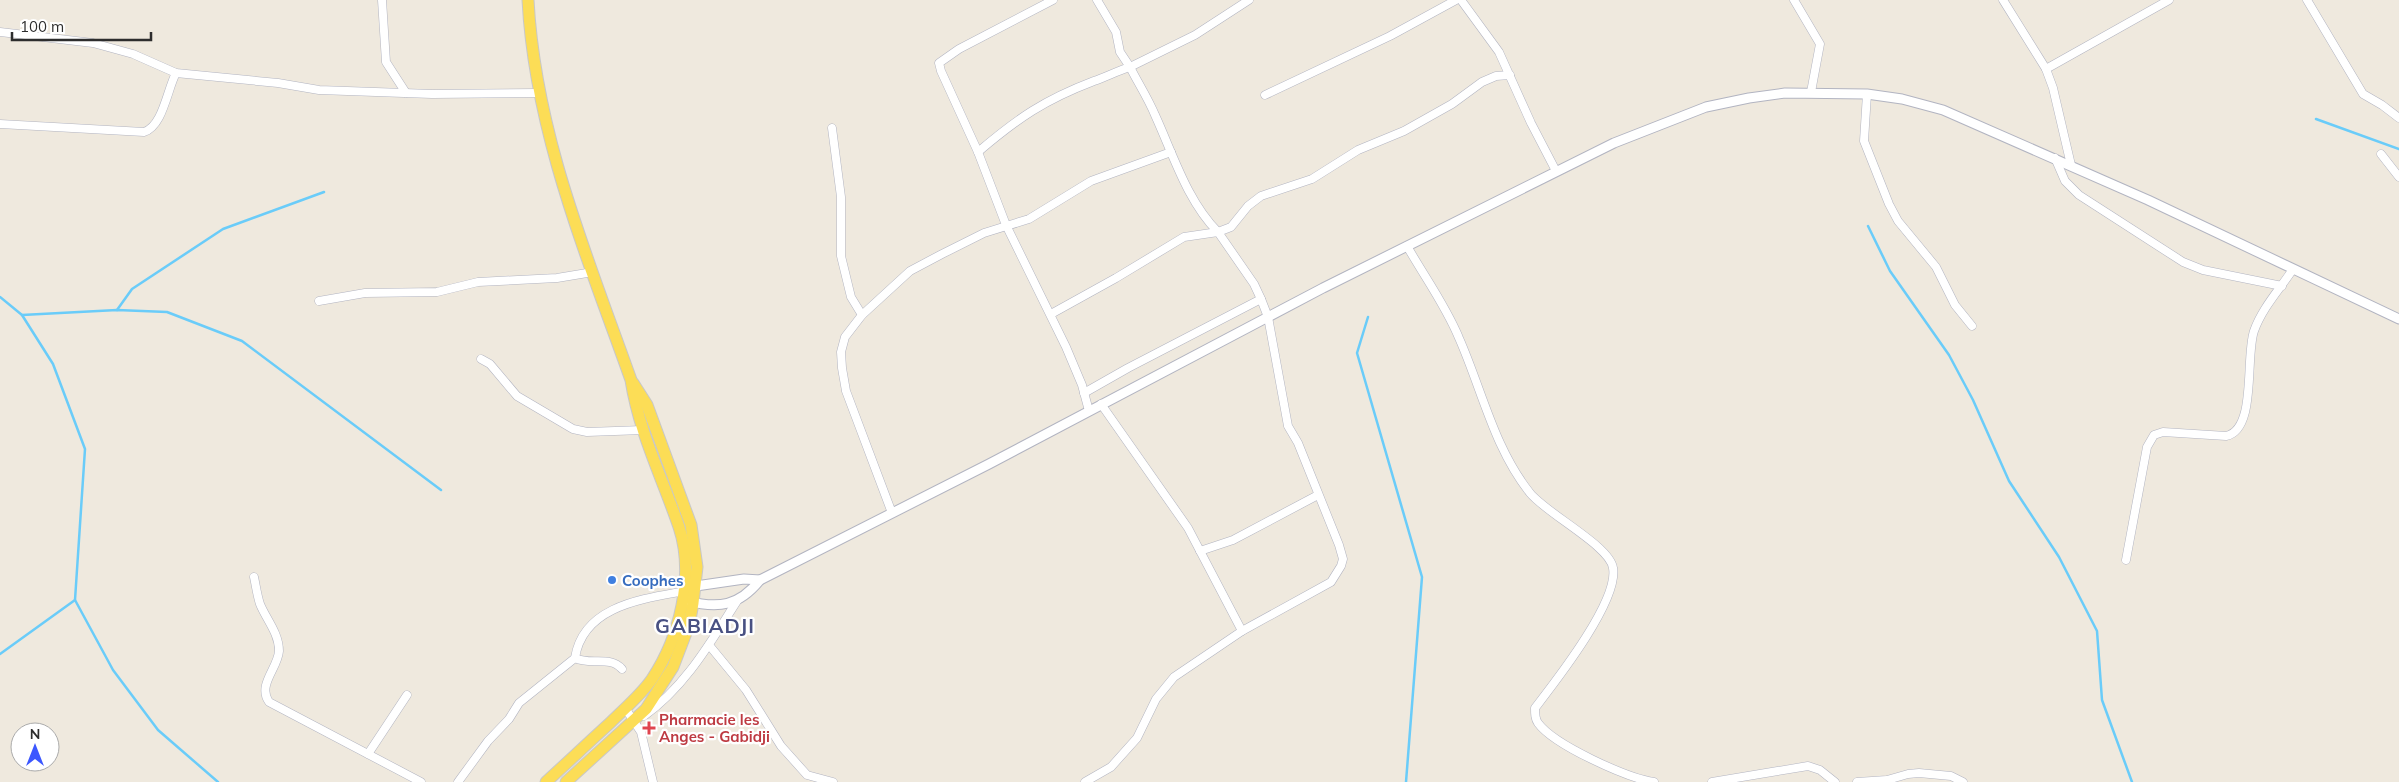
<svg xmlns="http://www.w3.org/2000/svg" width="2399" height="782" viewBox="0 0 2399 782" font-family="Mulish,sans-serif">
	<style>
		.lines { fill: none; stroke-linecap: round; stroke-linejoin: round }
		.stream { stroke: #6accf9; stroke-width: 2.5 }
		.minor-casing { stroke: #b2b4c1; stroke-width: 9 }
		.tertiary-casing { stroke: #b2b4c1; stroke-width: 11 }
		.primary-casing { stroke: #c8c8c8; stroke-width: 13 }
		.minor { stroke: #fff; stroke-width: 8 }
		.tertiary { stroke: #fff; stroke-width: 9 }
		.primary { stroke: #fcdd56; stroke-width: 11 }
		.shop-dot { fill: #3f7fe0; stroke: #fff; stroke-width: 2 }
		.health-dot { fill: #e0444e; stroke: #fff; stroke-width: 2 }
		.labels { text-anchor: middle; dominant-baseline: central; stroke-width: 4.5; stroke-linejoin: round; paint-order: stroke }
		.shop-label { font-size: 15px; font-weight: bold; fill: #366cbe; stroke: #fff; text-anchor: start }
		.health-label { font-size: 15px; font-weight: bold; fill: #be3a42; stroke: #fff; text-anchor: start }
		.district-label { font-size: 20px; font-weight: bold; letter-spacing: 1px; fill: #485082; stroke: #fff }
	</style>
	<rect width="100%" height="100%" fill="#efe9de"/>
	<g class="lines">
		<!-- stream -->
		<g class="stream">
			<path d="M2316,119l83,30"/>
			<path d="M1868,226l22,45 59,84 24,45 36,81 50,76 38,74 5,69 30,82"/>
			<path d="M0,297l22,18 31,49 32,85 -10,151 38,70 45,60 60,52"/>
			<path d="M117,310l15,-21 91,-60 101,-37"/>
			<path d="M22,315l95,-5 50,2 75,29 199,149"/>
			<path d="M1368,317l-11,36 65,224 -16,205"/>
			<path d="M0,654l75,-54"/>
		</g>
		<defs>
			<g id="minor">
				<path d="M382,0l4,62 20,31"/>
				<path d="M1053,0l-94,49 -20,14 2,8 37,81 28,73 60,122 16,38 7,26"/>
				<path d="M1249,0l-54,35 -65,32c8,16 18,31 25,48 18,39 32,86 63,117l13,-5 17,-21 13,-10 51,-17 46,-29 46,-19 48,-27 30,-22 14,-6 14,-1"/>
				<path d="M1461,0l38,52 32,71 25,48"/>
				<path d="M1794,0l26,44 -9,48"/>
				<path d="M2003,0l43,69 7,19 18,77"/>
				<path d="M2307,0l56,94 19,11 17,13"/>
				<path d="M0,32l93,11 40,11 43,19 102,10 41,7 113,4 106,-1"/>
				<path d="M2046,69l123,-69"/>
				<path d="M1867,94l-3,47 25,63 9,17 38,46 19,38 17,21"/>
				<path d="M1265,95l125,-59 66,-36"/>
				<path d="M0,124l144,8c19,-6 23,-42 32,-59"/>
				<path d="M832,128l9,69v59l10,41 11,18"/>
				<path d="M978,152c40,-34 66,-52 116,-71 12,-4 23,-10 36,-14l-10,-15 -4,-20 -19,-32"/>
				<path d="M2381,154l18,23"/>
				<path d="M2055,158l10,23 14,14 104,67 20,8 79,16"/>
				<path d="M1407,246c17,30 39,60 52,92 23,52 35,110 71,155 17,21 80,53 83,75 6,33 -58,114 -78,140 0,6 0,11 3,15 16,22 89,55 116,59"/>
				<path d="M319,301l46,-8 72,-1 41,-10 79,-4 36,-6"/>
				<path d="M1051,314l65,-36 68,-41 34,-5 36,52 7,15 7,18 20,109 10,17 41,102 4,14 -2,7 -10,16 -89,49 -68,46 -18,22 -19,39 -26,29 -26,15"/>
				<path d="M481,359l9,5 27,32 56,33 14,3 56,-2"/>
				<path d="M1084,393l44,-25 133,-69"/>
				<path d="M1101,404l87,124 54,103"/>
				<path d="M892,513l-46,-122 -4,-23 -1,-16 4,-15 17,-22 48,-44 32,-17 42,-21 45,-14 62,-38 80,-29"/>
				<path d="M1200,551l33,-11 85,-45"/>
				<path d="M2126,560l21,-113 7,-12 9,-3 63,4c31,-6 19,-79 28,-105 8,-23 26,-42 39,-62"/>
				<path d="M254,577c2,9 3,18 6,27 6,15 19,29 19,47 -1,17 -22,34 -10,51l152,80"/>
				<path d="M709,645l37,45 35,56 26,29 26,7"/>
				<path d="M575,658c15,8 35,-3 47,11"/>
				<path d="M625,708l16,24 12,50"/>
				<path d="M644,716c41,-29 66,-73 93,-115"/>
				<path d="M368,754l39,-59"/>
				<path d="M458,782l30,-41 21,-22 10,-16 56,-45c8,-52 67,-59 110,-67"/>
				<path d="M1712,782l96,-16 12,4 15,12"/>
				<path d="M1857,782l30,-2 21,-6 11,-1 32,3 12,6"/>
			</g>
			<g id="tertiary">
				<path d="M690,584l6,2 48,-7 16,1"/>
				<path d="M687,601c32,8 52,5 73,-21l229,-116 334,-176 291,-145 92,-36 43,-9 36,-5 82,1 35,5 41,11 205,90 251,119"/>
			</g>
			<g id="primary">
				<path d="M528,0c7,133 59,256 103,380 8,52 31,97 48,147 16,48 1,110 -27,152 -11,16 -28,30 -42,44 -21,19 -42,39 -64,59"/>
				<path d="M566,782l80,-73 27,-42 16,-42 4,-22 4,-36 -6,-42 -44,-120 -14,-22"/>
			</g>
		</defs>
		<!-- minor casing -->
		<use href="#minor" class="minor-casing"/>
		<!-- tertiary casing -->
		<use href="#tertiary" class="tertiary-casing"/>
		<!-- primary casing -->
		<use href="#primary" class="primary-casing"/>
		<!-- minor -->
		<use href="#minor" class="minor"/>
		<!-- tertiary -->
		<use href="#tertiary" class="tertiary"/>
		<!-- primary -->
		<use href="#primary" class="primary"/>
	</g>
	<!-- markers -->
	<circle class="shop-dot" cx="612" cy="580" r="5"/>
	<path class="health-dot" d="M646.5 720.5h5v5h5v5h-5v5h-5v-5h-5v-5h5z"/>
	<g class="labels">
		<!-- shop labels -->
		<g class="shop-label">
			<text x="622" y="580">Coophes</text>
		</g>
		<!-- health labels -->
		<g class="health-label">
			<text x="659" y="719">Pharmacie les<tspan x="659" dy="17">Anges - Gabidji</tspan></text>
		</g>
		<!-- district labels -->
		<g class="district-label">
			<text x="705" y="625">GABIADJI</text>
		</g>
	</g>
	<!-- north arrow -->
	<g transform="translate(35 747)"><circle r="24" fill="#ffffff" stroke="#ababab"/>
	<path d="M0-4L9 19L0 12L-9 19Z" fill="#3c57ff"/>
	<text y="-8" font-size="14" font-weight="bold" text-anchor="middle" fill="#2d2d2d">N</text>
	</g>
	<!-- scale -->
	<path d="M12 32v8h139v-8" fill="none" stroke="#2d2d2d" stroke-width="2.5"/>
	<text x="20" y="32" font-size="15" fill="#2d2d2d" stroke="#ffffff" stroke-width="4" paint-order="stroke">100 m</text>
</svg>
